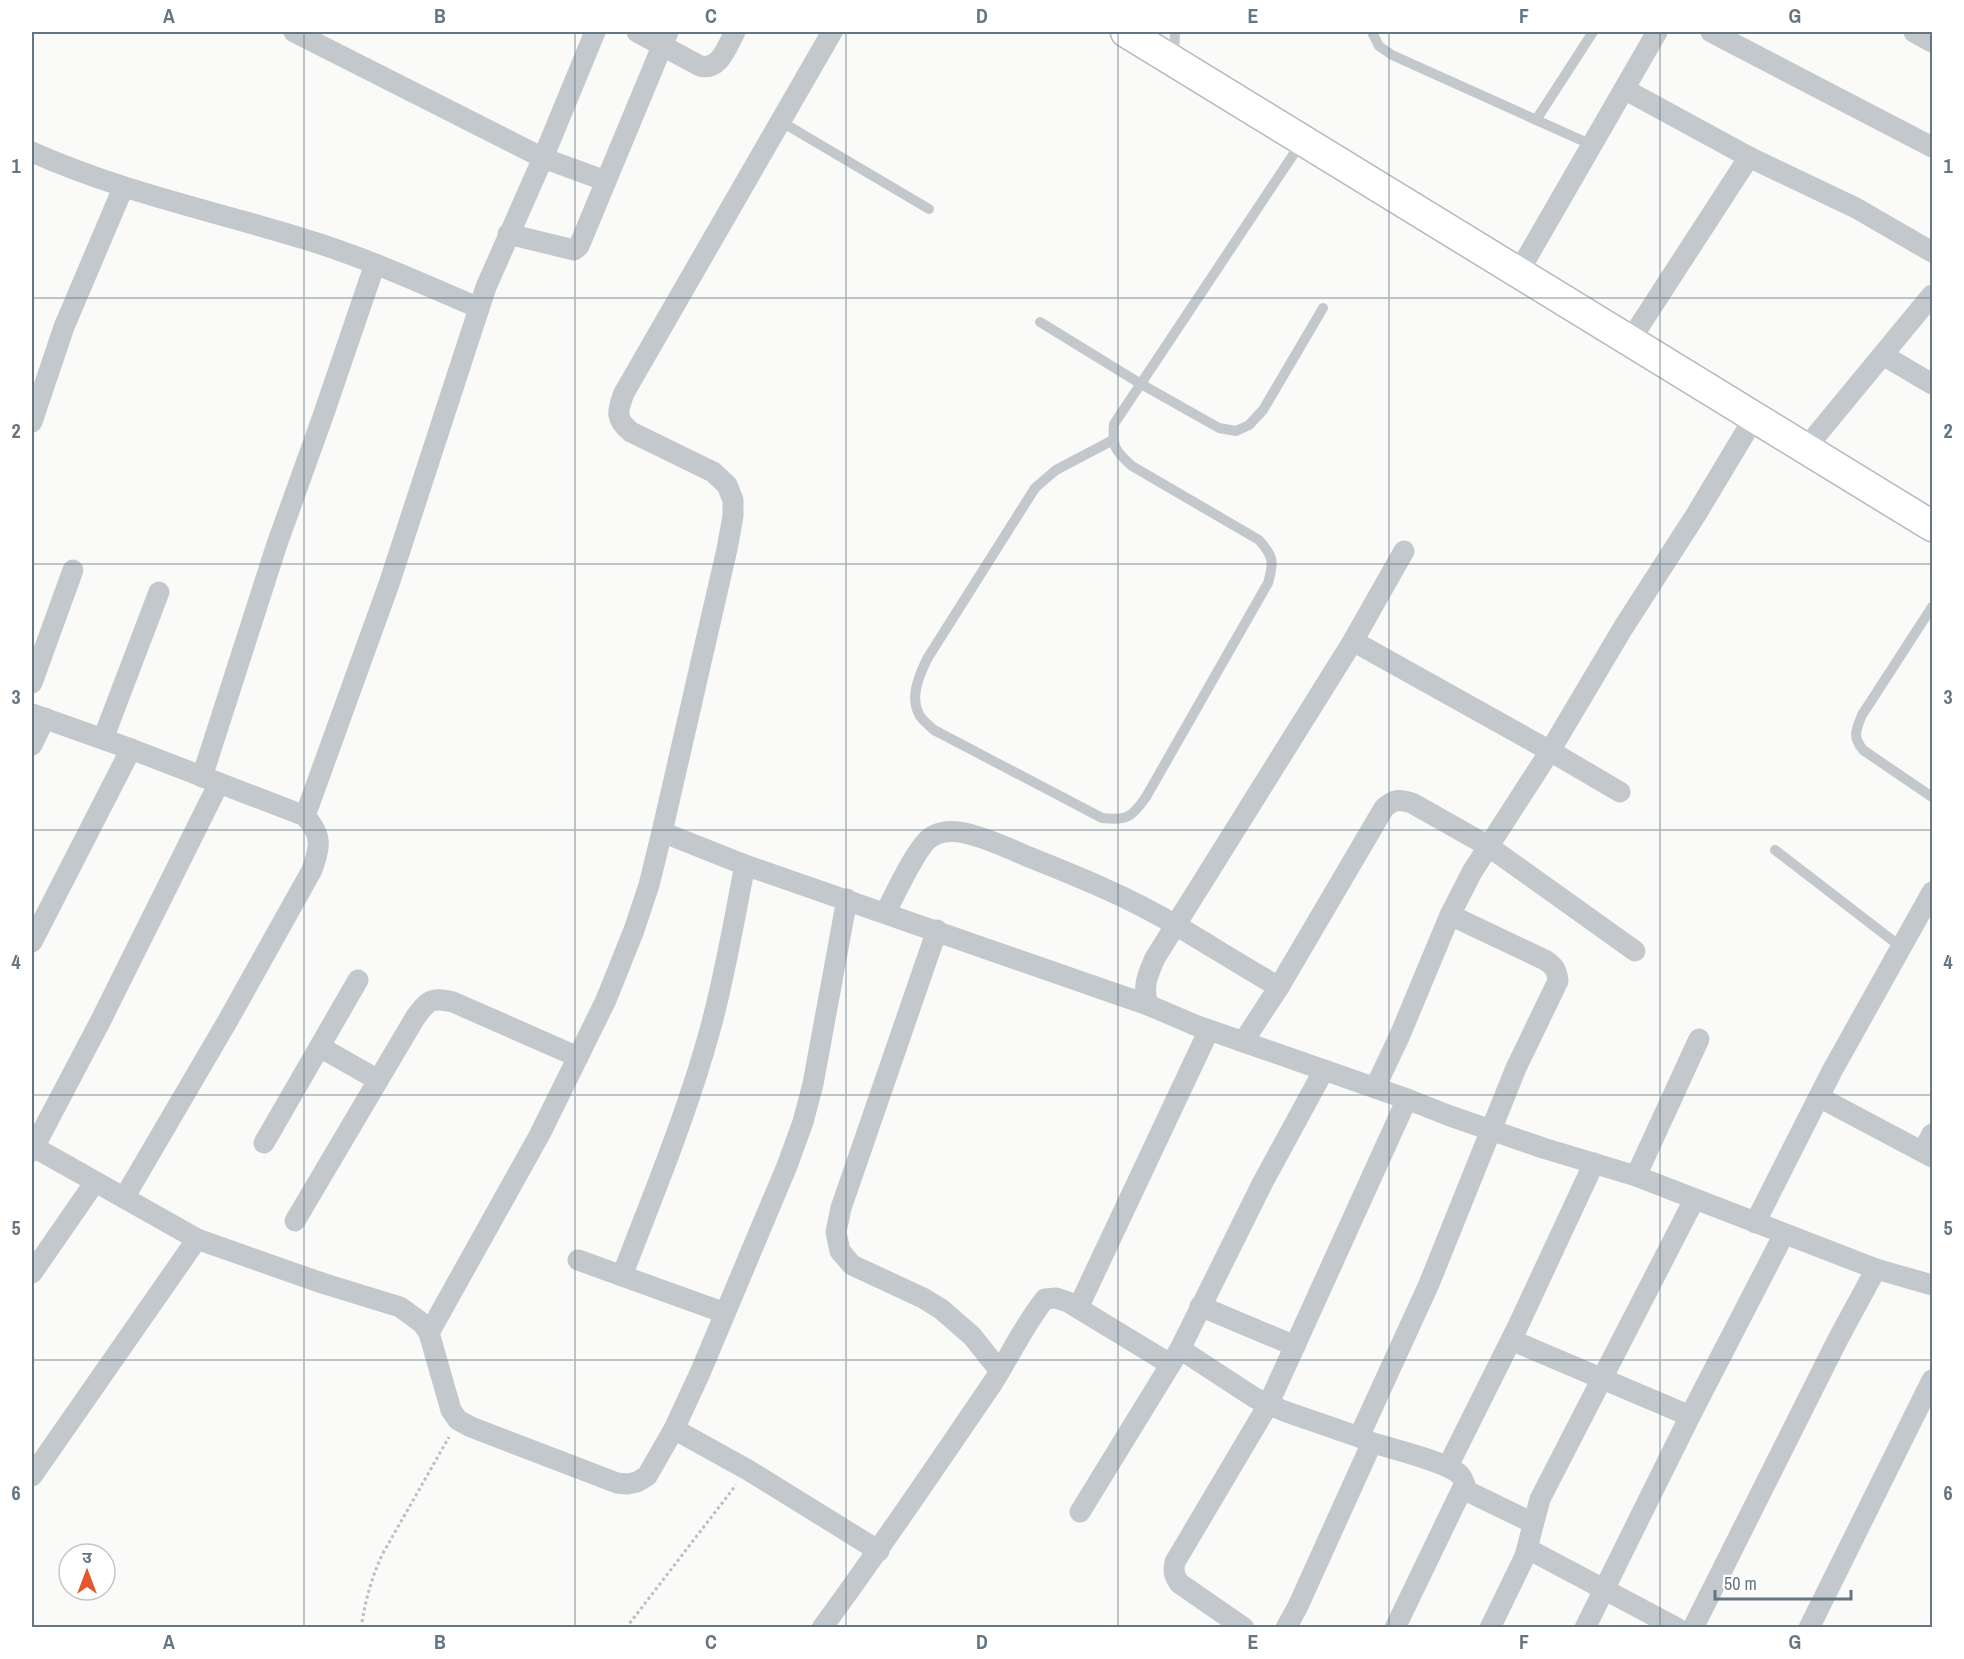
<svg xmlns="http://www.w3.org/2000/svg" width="1964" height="1659" viewBox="0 0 1964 1659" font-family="'Archivo Narrow','Noto Sans Devanagari',sans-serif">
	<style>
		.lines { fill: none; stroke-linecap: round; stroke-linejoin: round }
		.secondary-casing { stroke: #b3babf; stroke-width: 33 }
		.path { stroke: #bbbfc2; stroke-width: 3; stroke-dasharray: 3 3; stroke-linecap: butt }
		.lane { stroke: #c3c8cc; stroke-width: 10 }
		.street { stroke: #c3c8cc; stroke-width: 21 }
		.secondary { stroke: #fff; stroke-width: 30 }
		.grid { fill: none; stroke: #657683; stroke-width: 1.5; stroke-opacity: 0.55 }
		.neatline { fill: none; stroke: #657683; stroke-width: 2 }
		.grid-label { font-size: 20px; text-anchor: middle; font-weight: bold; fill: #657683 }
	</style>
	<rect width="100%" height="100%" fill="#fafaf8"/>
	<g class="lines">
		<defs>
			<path id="secondary" d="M1126,32l806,494"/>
		</defs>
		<!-- secondary casing -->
		<use href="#secondary" class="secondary-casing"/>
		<!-- path -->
		<g class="path">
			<path d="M361,1628c4,-26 10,-49 21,-73l67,-118"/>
			<path d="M626,1628l110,-143"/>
		</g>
		<!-- lane -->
		<g class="lane">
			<path d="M1372,32l7,14 13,9 200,90"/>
			<path d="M1174,57l1,-25"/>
			<path d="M1536,120l57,-88"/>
			<path d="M780,121l149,88"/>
			<path d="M1040,322l101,62 78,44 17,3 13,-6 14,-15 60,-102"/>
			<path d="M1113,440l-57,30 -21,18 -108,171c-8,17 -18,39 -7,57 3,5 10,10 14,14l168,88c25,3 30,-1 44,-21l122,-214c6,-21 6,-26 -9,-43l-127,-74c-17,-15 -20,-19 -18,-42l187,-281"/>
			<path d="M1932,607l-70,108c-6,15 -10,21 1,35l69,47"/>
			<path d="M1775,850l126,97"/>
		</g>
		<!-- street -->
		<g class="street">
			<path d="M294,32l249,126 63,23"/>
			<path d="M637,32l63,34c20,5 27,-20 35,-34"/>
			<path d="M1711,32l221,115"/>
			<path d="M1914,32l18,10"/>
			<path d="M1624,89l125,68 107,51 76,44"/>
			<path d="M32,152c87,39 178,58 269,86 61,18 120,45 178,70"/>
			<path d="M508,234l66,16 5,-4 89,-214"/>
			<path d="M1518,273l139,-241"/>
			<path d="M1629,342l120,-185"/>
			<path d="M1883,355l49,29"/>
			<path d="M32,422l32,-95 59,-139"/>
			<path d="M1805,449l127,-154"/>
			<path d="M1404,551l-51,90 -198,317c-7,16 -13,29 -7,47l47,20 212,74 43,17 93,32 93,28 240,93 56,16"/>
			<path d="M1353,641l197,110 70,41"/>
			<path d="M32,683l41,-113"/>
			<path d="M32,714l99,35 174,67c18,20 15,30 7,54l-85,152 -103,176"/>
			<path d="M103,739l56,-147"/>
			<path d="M32,745l13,-27"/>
			<path d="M202,777l75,-233 46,-128 52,-152"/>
			<path d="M305,816l84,-232 97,-297 57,-129 52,-126"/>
			<path d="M662,832l83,33 403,140"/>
			<path d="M886,912c8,-16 33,-70 47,-76 9,-5 22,-5 32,-3 22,5 43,15 64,24 50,20 102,41 148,69 34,20 67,41 102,61"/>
			<path d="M937,930l-96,278 -5,24 4,19 12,14 71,33 18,11 31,27 28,35"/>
			<path d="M32,942l99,-193"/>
			<path d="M1243,1042l36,-55 105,-179c10,-9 15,-9 28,-5l76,43 147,105"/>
			<path d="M320,1047l58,33"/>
			<path d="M1375,1088l25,-53 50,-120 22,-43 78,-121 73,-123 74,-115 57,-95"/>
			<path d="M1819,1097l113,60"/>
			<path d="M264,1143l94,-163"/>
			<path d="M32,1146l165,93 125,44 78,24 22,16 7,10 22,77 7,10 13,7 146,56 10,1 10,-2 10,-6 27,-47 26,-56 87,-207 16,-44 10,-38 34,-185"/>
			<path d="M32,1151l68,-129 119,-239"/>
			<path d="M1923,1151l9,-17"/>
			<path d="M1636,1176l63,-137"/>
			<path d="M295,1221l120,-203c13,-18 16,-21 38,-16l125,55"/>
			<path d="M1755,1223l77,-152 100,-179"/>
			<path d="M578,1260l147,53"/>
			<path d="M32,1273l63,-91"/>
			<path d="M622,1276c31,-81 65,-162 88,-246 15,-54 24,-110 35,-165"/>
			<path d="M1200,1306l95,40"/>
			<path d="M1078,1308l131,-278"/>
			<path d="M429,1333l111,-199 66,-134 28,-70 15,-45 13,-53 65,-283 6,-33v-16l-6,-15 -14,-13 -82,-40c-16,-13 -14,-20 -7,-39l208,-361"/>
			<path d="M1511,1340l179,76"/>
			<path d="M1180,1349l75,49 29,13 75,26 11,5v5l-72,159 -12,22"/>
			<path d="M674,1429l74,41 131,81"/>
			<path d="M1359,1437l70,-153 87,-216 42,-87c-1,-11 -4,-15 -13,-21l-95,-45"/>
			<path d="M1370,1442c22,7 71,18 88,31 7,5 5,13 11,19l64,31"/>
			<path d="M1448,1466l69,-138 77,-165"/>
			<path d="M32,1476l165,-237"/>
			<path d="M1080,1512l100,-163 83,-167 61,-112"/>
			<path d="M1528,1546l2,4 147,78"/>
			<path d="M822,1628c59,-80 114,-162 170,-244 18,-28 32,-59 53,-85l11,-1 12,4 102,62"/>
			<path d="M1244,1628l-65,-45c-5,-8 -6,-12 -4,-21l93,-157 139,-306"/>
			<path d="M1395,1628l69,-143"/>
			<path d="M1490,1628l35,-72 15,-57 154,-299"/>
			<path d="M1585,1628l105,-212 94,-182"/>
			<path d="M1693,1628l145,-289 38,-70"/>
			<path d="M1809,1628l123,-248"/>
		</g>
		<!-- secondary -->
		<use href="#secondary" class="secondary"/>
	</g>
	<!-- grid -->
	<path class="grid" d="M304,32v1596M575,32v1596M846,32v1596M1118,32v1596M1389,32v1596M1660,32v1596M32,298h1900M32,564h1900M32,830h1900M32,1095h1900M32,1360h1900"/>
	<!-- border -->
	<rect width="1964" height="1659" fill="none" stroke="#ffffff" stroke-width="66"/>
	<!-- north arrow -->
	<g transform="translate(87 1572)"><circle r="28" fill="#ffffff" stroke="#c1c8cd" stroke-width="1.5"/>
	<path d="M0-4.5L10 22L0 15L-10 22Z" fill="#e4572e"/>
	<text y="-9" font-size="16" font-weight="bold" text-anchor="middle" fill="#657683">उ</text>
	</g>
	<!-- scale -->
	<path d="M1715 1590v9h136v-9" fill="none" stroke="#657683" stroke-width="3"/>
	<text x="1724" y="1590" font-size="18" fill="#657683" stroke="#ffffff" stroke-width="4.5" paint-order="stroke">50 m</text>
	<rect x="33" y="33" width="1898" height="1593" class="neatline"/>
	<g class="grid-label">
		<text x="169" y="23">A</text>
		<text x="440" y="23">B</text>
		<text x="711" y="23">C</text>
		<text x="982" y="23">D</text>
		<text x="1253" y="23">E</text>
		<text x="1524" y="23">F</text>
		<text x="1795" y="23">G</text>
		<text x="16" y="173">1</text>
		<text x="1948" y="173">1</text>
		<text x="16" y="438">2</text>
		<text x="1948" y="438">2</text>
		<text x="16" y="704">3</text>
		<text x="1948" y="704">3</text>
		<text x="16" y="969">4</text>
		<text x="1948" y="969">4</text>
		<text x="16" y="1235">5</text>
		<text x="1948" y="1235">5</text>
		<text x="16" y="1500">6</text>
		<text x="1948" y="1500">6</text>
		<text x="169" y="1649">A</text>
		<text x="440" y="1649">B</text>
		<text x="711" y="1649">C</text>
		<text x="982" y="1649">D</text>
		<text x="1253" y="1649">E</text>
		<text x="1524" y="1649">F</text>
		<text x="1795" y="1649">G</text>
	</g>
</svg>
